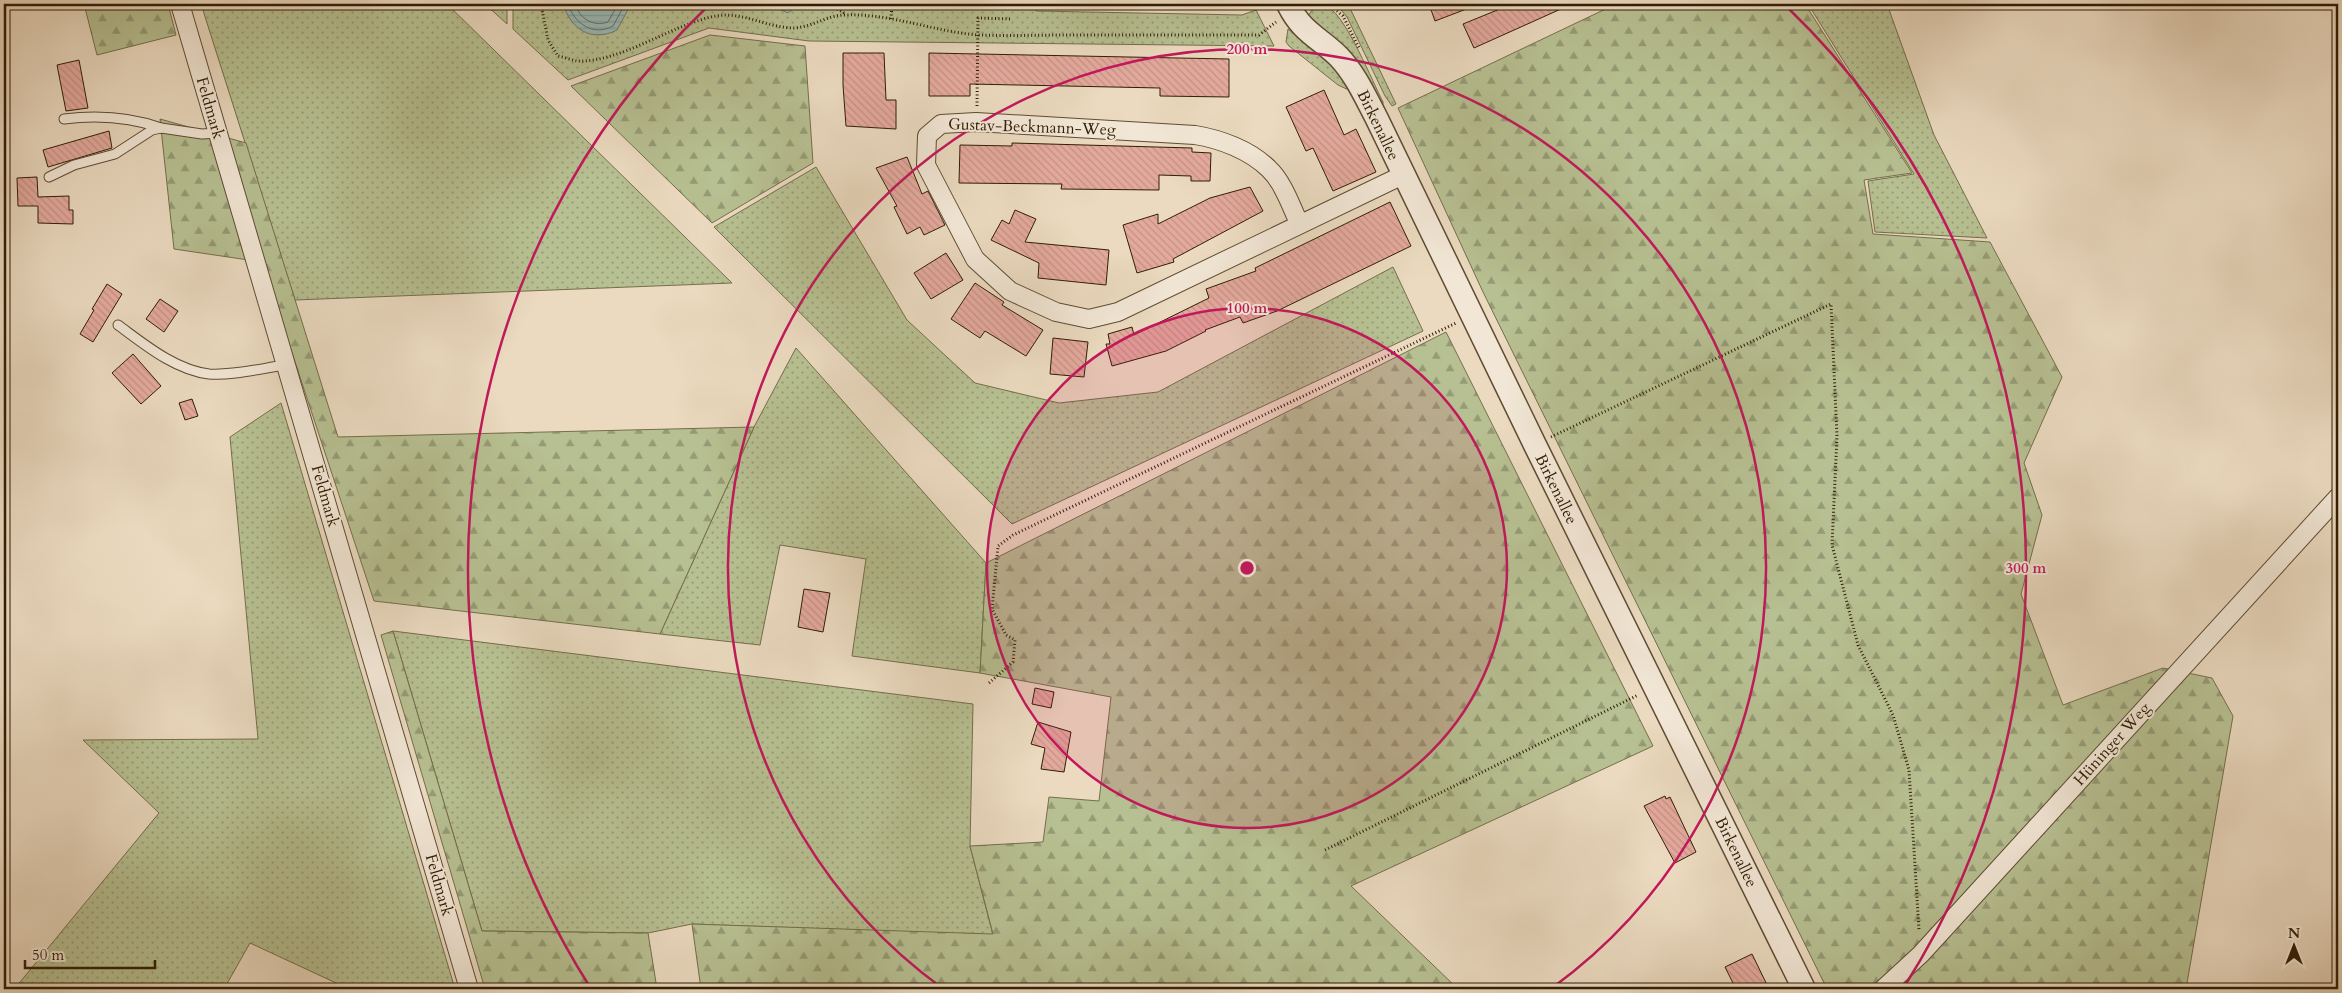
<svg xmlns="http://www.w3.org/2000/svg" width="2342" height="993" viewBox="0 0 2342 993" font-family="Cardo,serif">
	<style>
		.grass { fill: url(#grass-dots); stroke: #746e4b }
		.forest { fill: url(#forest-firs); stroke: #746e4b }
		.water { fill: url(#water-rules); stroke: #6f7b70 }
		.lines { fill: none; stroke-linecap: round; stroke-linejoin: round }
		.shore { stroke: #646c5e; stroke-width: 1 }
		.building { fill: url(#building-back-hatch); stroke: #301d04 }
		.service-casing { stroke: #5f4c33; stroke-width: 11 }
		.minor-casing { stroke: #5f4c33; stroke-width: 20 }
		.tertiary-casing { stroke: #5f4c33; stroke-width: 25 }
		.path { stroke: #301d04; stroke-width: 3; stroke-dasharray: 1 2.5; stroke-linecap: butt }
		.service { stroke: #f2e7d6; stroke-width: 9 }
		.minor { stroke: #f2e7d6; stroke-width: 18 }
		.tertiary { stroke: #f2e7d6; stroke-width: 22 }
		.ring { fill: none; stroke: #c2185b; stroke-width: 2.5 }
		.labels { text-anchor: middle; dominant-baseline: central; stroke-width: 4; stroke-linejoin: round; paint-order: stroke }
		.street-label { font-size: 16px; fill: #301d04; stroke: #f2e7d6 }
		.centre { fill: #c2185b; stroke: #f2e7d6; stroke-width: 2.5 }
		.ring-label { font-size: 15px; text-anchor: middle; font-weight: bold; fill: #c2185b; stroke: #f2e7d6; stroke-width: 4; stroke-linejoin: round; paint-order: stroke }
	</style>
	<defs>
		<pattern id="grass-dots" width="8" height="8" patternUnits="userSpaceOnUse" patternTransform="scale(1.25)"><rect width="8" height="8" fill="#b7c092"/><path d="M2 2h.1M6 6h.1" fill="none" stroke="#959b75" stroke-width="1.8" stroke-linecap="round"/></pattern>
		<pattern id="forest-firs" width="22" height="20" patternUnits="userSpaceOnUse" patternTransform="scale(1.25)"><rect width="22" height="20" fill="#b7c092"/><path d="M5 1l3.5 6h-7zM16 11l3.5 6h-7z" fill="#959b75"/></pattern>
		<pattern id="water-rules" width="6" height="5" patternUnits="userSpaceOnUse" patternTransform="scale(1.25)"><rect width="6" height="5" fill="#99bab8"/><path d="M0 2.5h6" fill="none" stroke="#849f9d"/></pattern>
		<pattern id="building-back-hatch" width="6" height="6" patternUnits="userSpaceOnUse" patternTransform="scale(1.25)"><rect width="6" height="6" fill="#e4a99d"/><path d="M-1 5l2 2M0 0l6 6M5-1l2 2" fill="none" stroke="#c49186"/></pattern>
	</defs>
	<rect width="100%" height="100%" fill="#ebdac0"/>
	<filter id="stains"><feTurbulence type="fractalNoise" baseFrequency=".004" numOctaves="4"/><feColorMatrix values="0 0 0 0 .2 0 0 0 0 .09 0 0 0 0 .02 0 0 0 .5 -.17"/></filter>
	<radialGradient id="worn" r=".72"><stop offset=".6" stop-color="#630" stop-opacity="0"/><stop offset="1" stop-color="#630" stop-opacity=".3"/></radialGradient>
	<!-- grass -->
	<g class="grass">
		<path d="M201,4h246l285,279 -437,17z"/>
		<path d="M485,4h22v20z"/>
		<path d="M513,4h522l1,7 206,4 14,-5 18,36 -465,-5 -100,-13 -141,52 -55,-51z"/>
		<path d="M1336,4h12l48,100 -4,2 -7,-10 -38,-79z"/>
		<path d="M1808,4h79l47,131 53,103 -112,-6 -7,-51 46,-7z"/>
		<path d="M1328,7c18,9 45,76 55,95v4l-75,-90 4,-6z"/>
		<path d="M1288,29l46,38 19,25 -15,-7 -49,-39 -3,-4z"/>
		<path d="M816,167l91,153 68,63 84,20 99,-11 235,-125 30,64 -411,193 -298,-297z"/>
		<path d="M796,348l190,215 -6,110 -128,-17 14,-97 -86,-14 -20,100 -100,-11 94,-207z"/>
		<path d="M281,403l174,586h-106l-99,-46 -26,46h-204l-4,-2 143,-174 -76,-73 175,-1 -28,-302z"/>
		<path d="M393,631l580,73 -3,142 23,89 -301,-11 -44,9 -166,-2z"/>
	</g>
	<!-- forest -->
	<g class="forest">
		<path d="M84,4h84l8,31 -79,20z"/>
		<path d="M1616,4h189l107,169 -48,7 9,54 117,8 72,135 -38,86 18,52 -21,79 42,111 100,-37 49,10 21,38 -47,273h-359l-344,-697 -85,-184z"/>
		<path d="M710,35l95,11 8,117 -101,60 -141,-137z"/>
		<path d="M160,119l86,24 92,294 416,-10 -94,207 -286,-33 -112,-339 -88,-13z"/>
		<path d="M1446,332l207,414 -302,140 107,103h-757l-9,-65 301,10 -23,-88 73,-4 6,-45 50,4 12,-104 -131,-24 6,-110z"/>
		<path d="M393,631l89,300 166,2 9,56h-172l-104,-354z"/>
	</g>
	<!-- water -->
	<g class="water">
		<path d="M563,4h68l-14,26c-26,13 -46,-1 -54,-26z"/>
		<path d="M768,4h16l8,6 -4,3z"/>
	</g>
	<g class="lines">
		<!-- shore -->
		<g class="shore">
			<path d="M568,4c6,19 25,33 45,22l12,-22"/>
			<path d="M575,4c5,15 18,23 33,18l10,-18"/>
		</g>
	</g>
	<!-- building -->
	<g class="building">
		<path d="M1429,4h47l1,1 -42,16z"/>
		<path d="M1512,4h60l-98,44 -11,-24z"/>
		<path d="M843,53h41l2,47h10v29l-50,-3 -3,-41z"/>
		<path d="M929,53l300,6v38l-69,-1v-8l-190,-4v12h-41z"/>
		<path d="M79,60l9,48 -22,3 -9,-46z"/>
		<path d="M1324,90l20,45 12,-6 20,43 -43,19 -20,-43 -7,3 -20,-44z"/>
		<path d="M109,131l3,17 -64,19 -5,-17z"/>
		<path d="M1012,143l180,5v4l19,1 -1,28h-19v-5l-32,-1v15l-98,-1 1,-5 -103,-1 1,-38 52,1z"/>
		<path d="M907,157l15,37 6,-3 17,34 -21,10 -4,-8 -13,7 -13,-27 3,-1 -21,-38z"/>
		<path d="M37,177l1,20 31,-1v14h4v14l-35,-1v-17h-20l-1,-28z"/>
		<path d="M1250,187l13,24 -90,48 1,3 -37,11 -14,-48 35,-11v10l52,-26z"/>
		<path d="M1390,202l21,44 -134,65 -34,12 -3,-6 -35,13 1,1 -40,20 -54,15 -6,-22h4l-2,-10 24,-7 2,8 75,-37 -3,-9 50,-18 -1,-3z"/>
		<path d="M1015,210l21,9 -11,23 84,8 -3,35 -68,-7 1,-15 -48,-23 11,-20 7,4z"/>
		<path d="M946,253l17,27 -32,19 -17,-26z"/>
		<path d="M975,283l29,19 -2,3 41,25 -17,26 -41,-25 -5,7 -29,-19z"/>
		<path d="M107,284l15,10 -29,48 -13,-8 14,-24 -2,-1z"/>
		<path d="M160,299l18,12 -14,21 -18,-13z"/>
		<path d="M1053,338l35,4 -4,35 -34,-3z"/>
		<path d="M133,354l28,32 -20,18 -29,-31z"/>
		<path d="M192,399l6,17 -13,4 -6,-17z"/>
		<path d="M804,589l26,4 -7,39 -25,-5z"/>
		<path d="M1035,688l19,4 -3,16 -19,-4z"/>
		<path d="M1038,722l33,10 -7,40 -23,-3 4,-21 -14,-4z"/>
		<path d="M1665,796l1,3 4,-2 26,55 -21,11 -31,-57z"/>
		<path d="M1752,954l17,35h-33l-11,-22z"/>
	</g>
	<g class="lines">
		<defs>
			<g id="service">
				<path d="M64,119c33,-4 66,-2 97,9"/>
				<path d="M49,177l25,-12 41,-11 37,-24 9,-2 41,6 16,-1"/>
				<path d="M118,325c26,19 57,45 91,49 23,2 54,-6 77,-9"/>
			</g>
			<g id="minor">
				<path d="M180,4l289,985"/>
				<path d="M1299,223c-8,-17 -16,-41 -30,-54 -19,-19 -49,-30 -74,-34l-219,-13 -35,2 -14,12 -1,29 49,94 35,32 46,21 33,7 29,-7 285,-137"/>
				<path d="M1883,989l38,-35 417,-457"/>
			</g>
			<path id="tertiary" d="M1288,4c14,29 31,33 51,53 16,17 26,39 37,60l159,328 269,544"/>
		</defs>
		<!-- service casing -->
		<use href="#service" class="service-casing"/>
		<!-- minor casing -->
		<use href="#minor" class="minor-casing"/>
		<!-- tertiary casing -->
		<use href="#tertiary" class="tertiary-casing"/>
		<!-- path -->
		<g class="path">
			<path d="M541,4l7,36 10,16c6,1 13,4 19,5 44,2 95,-37 139,-45 26,-5 52,12 78,12 19,-1 33,-13 51,-13 46,-2 89,17 134,20 30,1 61,0 91,0 63,0 126,0 189,0l17,-13"/>
			<path d="M828,4l18,10"/>
			<path d="M1329,4l14,12 16,32"/>
			<path d="M891,19l1,-15"/>
			<path d="M977,106l1,-88 33,1"/>
			<path d="M1551,437l280,-133 6,132 -5,109 26,100 35,70 16,55 10,160"/>
			<path d="M989,683l24,-21 2,-22 -9,-5 -14,-26 6,-63 15,-11 443,-212"/>
			<path d="M1325,850l313,-155"/>
		</g>
		<!-- service -->
		<use href="#service" class="service"/>
		<!-- minor -->
		<use href="#minor" class="minor"/>
		<!-- tertiary -->
		<use href="#tertiary" class="tertiary"/>
	</g>
	<!-- distance rings -->
	<circle cx="1247" cy="568" r="260" fill="#c2185b" fill-opacity=".12"/>
	<g class="ring">
		<circle cx="1247" cy="568" r="260"/>
		<path d="M942 988A519 519 0 1 1 1552 988"/>
		<path d="M590 987A779 779 0 0 1 706 8M1788 8A779 779 0 0 1 1904 987"/>
	</g>
	<g class="labels">
		<!-- street labels -->
		<g class="street-label">
			<text transform="translate(210 108) rotate(74)">Feldmark</text>
			<text transform="translate(1378 125) rotate(64)">Birkenallee</text>
			<text transform="translate(1032 127) rotate(2)">Gustav-Beckmann-Weg</text>
			<text transform="translate(1556 489) rotate(64)">Birkenallee</text>
			<text transform="translate(325 496) rotate(74)">Feldmark</text>
			<text transform="translate(2112 744) rotate(-48)">Hüninger Weg</text>
			<text transform="translate(1736 852) rotate(64)">Birkenallee</text>
			<text transform="translate(439 885) rotate(74)">Feldmark</text>
		</g>
	</g>
	<circle cx="1247" cy="568" r="8" class="centre"/>
	<g class="ring-label">
		<text x="1247" y="54">200 m</text>
		<text x="1247" y="313">100 m</text>
		<text x="2026" y="573">300 m</text>
	</g>
	<!-- margin -->
	<rect width="2342" height="993" fill="none" stroke="#ebdac0" stroke-width="20"/>
	<rect x="5" y="5" width="2332" height="983" fill="none" stroke="#301d04" stroke-width="2.5"/>
	<rect x="10" y="10" width="2322" height="973" fill="none" stroke="#301d04"/>
	<!-- north arrow -->
	<g transform="translate(2294 946)" stroke="#f2e7d6" stroke-width="4" paint-order="stroke">
	<path d="M0-4L9 19L0 12L-9 19Z" fill="#301d04"/>
	<text y="-8" font-size="14" font-weight="bold" text-anchor="middle" fill="#301d04">N</text>
	</g>
	<!-- scale -->
	<path d="M25 960v8h130v-8" fill="none" stroke="#301d04" stroke-width="2.5"/>
	<text x="32" y="960" font-size="15" fill="#301d04" stroke="#f2e7d6" stroke-width="4" paint-order="stroke">50 m</text>
	<rect width="100%" height="100%" filter="url(#stains)"/>
	<rect width="100%" height="100%" fill="url(#worn)"/>
</svg>
